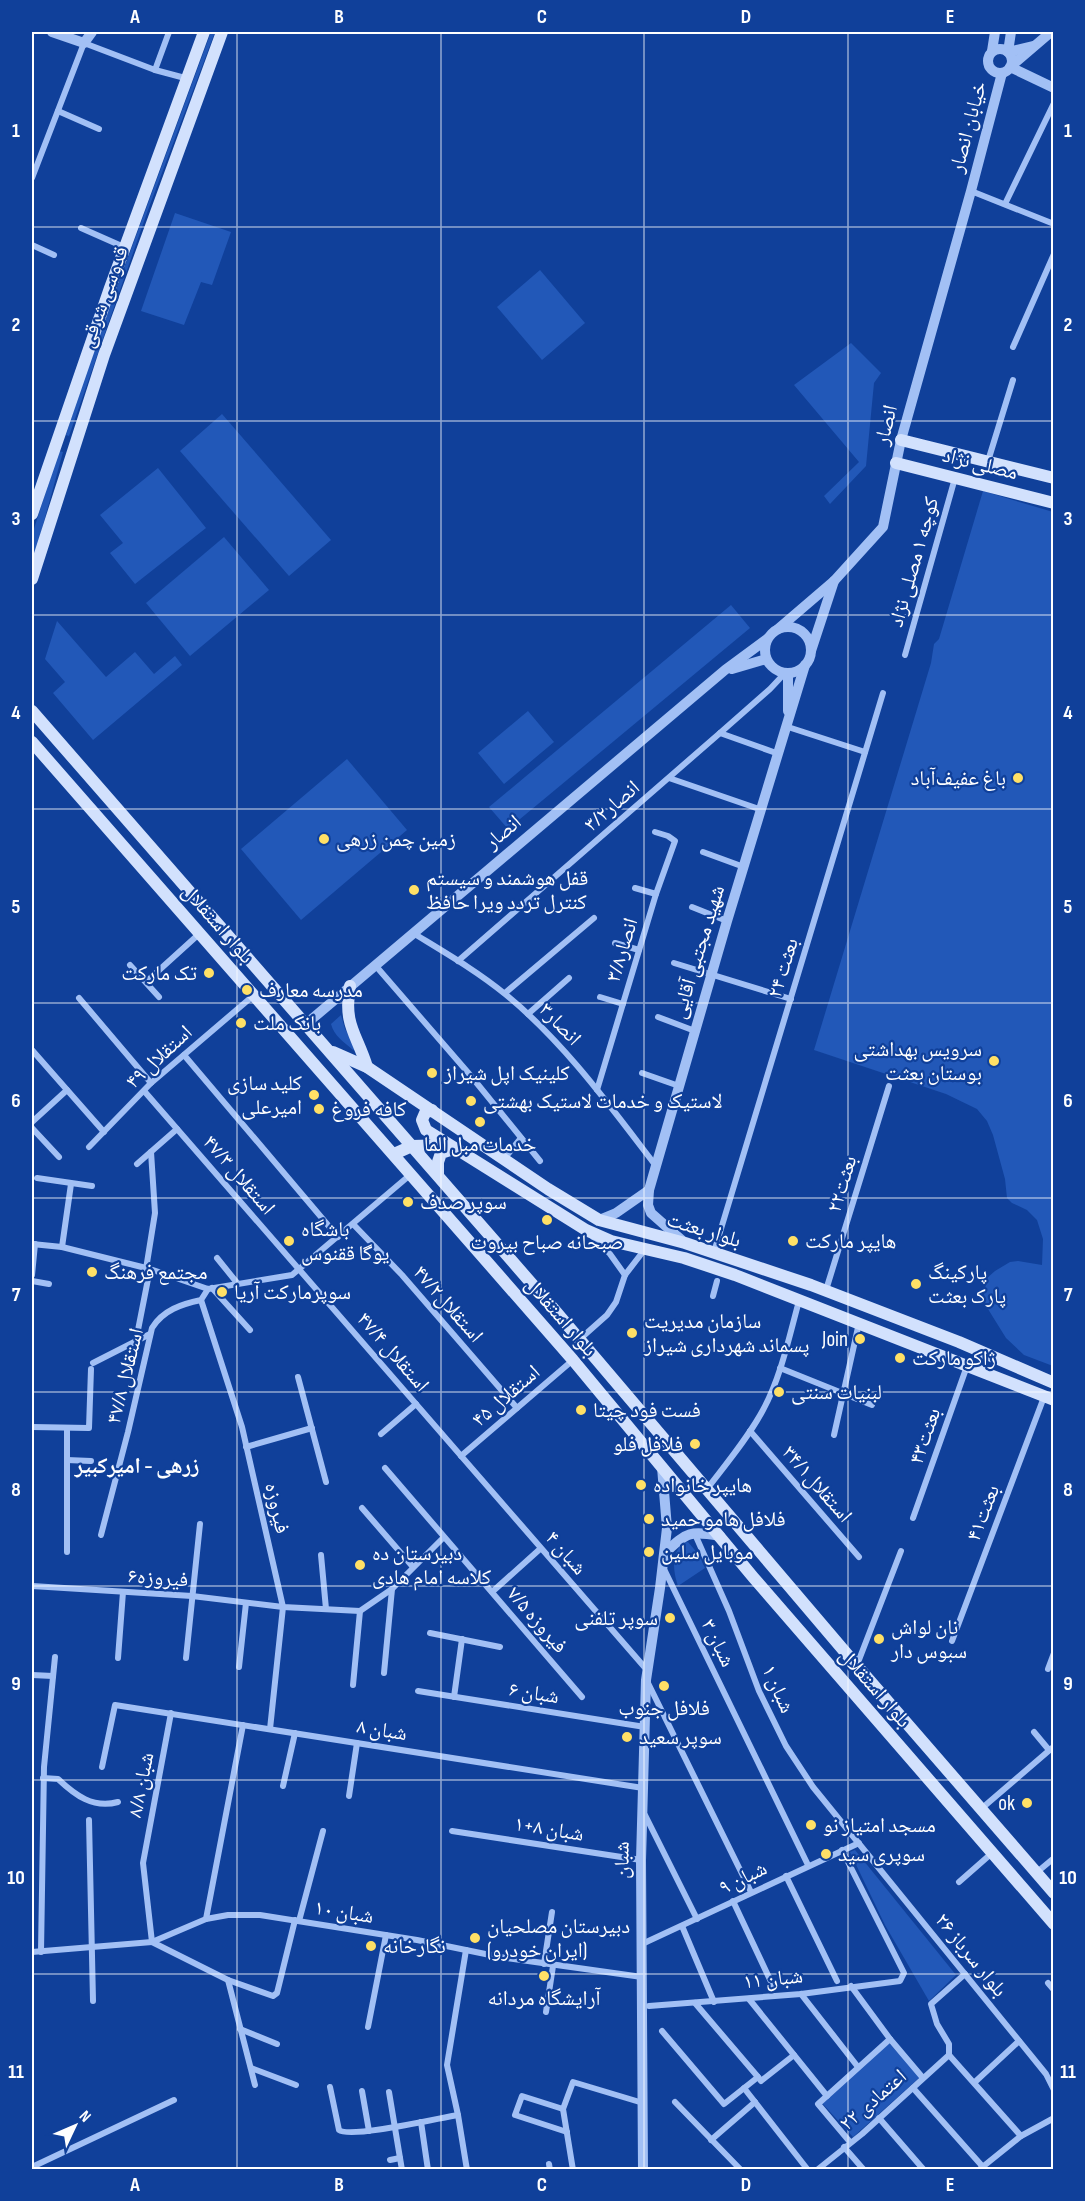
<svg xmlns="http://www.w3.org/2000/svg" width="1085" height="2201" viewBox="0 0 1085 2201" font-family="'Sofia Sans Condensed','Noto Naskh Arabic',sans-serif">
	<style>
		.green { fill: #2258b8 }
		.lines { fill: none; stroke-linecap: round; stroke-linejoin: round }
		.minor { stroke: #a2c0f5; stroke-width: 6 }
		.tertiary { stroke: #a2c0f5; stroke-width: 10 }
		.secondary { stroke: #d2e1fd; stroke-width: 12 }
		.grid { fill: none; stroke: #fff; stroke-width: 1.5; stroke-opacity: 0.55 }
		.poi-dot { fill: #ffe066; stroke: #10409a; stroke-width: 2 }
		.labels { text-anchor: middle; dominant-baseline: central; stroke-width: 4.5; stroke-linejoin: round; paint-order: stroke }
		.street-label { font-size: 21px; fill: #fff; stroke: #10409a }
		.poi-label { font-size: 21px; fill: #fff; stroke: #10409a; text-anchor: start }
		.neighbourhood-label { font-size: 22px; font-weight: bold; fill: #fff; stroke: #10409a }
		.neatline { fill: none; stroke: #fff; stroke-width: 2 }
		.grid-label { font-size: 20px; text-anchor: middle; font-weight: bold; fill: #fff }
	</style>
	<rect width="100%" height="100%" fill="#10409a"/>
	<!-- green -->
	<g class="green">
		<path d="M211,32h4l-67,178 -79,226 -3,-1 20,-63z"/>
		<path d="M175,213l56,19 -19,53 -11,-3 -17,43 -43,-14z"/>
		<path d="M540,270l45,53 -43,37 -45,-53z"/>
		<path d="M851,343l30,30 -7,10 -8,83 -36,38 -6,-8 35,-34 -65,-77z"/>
		<path d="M222,414l109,126 -42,36 -109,-125z"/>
		<path d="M59,451l4,1 -31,113v-30z"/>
		<path d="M158,468l48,60 -71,56 -25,-31 13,-10 -23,-28z"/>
		<path d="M983,491l70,21v854l-29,-11 -18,-17 -23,-37 4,-23 8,-7 15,-9 8,-1 24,4 1,-26 -6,-19 -10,-10 -15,-7 -5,-5 -2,-19 -12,-44 -6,-14 -10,-12 -31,-15 -132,-44 117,-387 3,-19 5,-5z"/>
		<path d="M224,537l45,53 -79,66 -44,-53z"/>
		<path d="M731,605l19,23 -242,201 -19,-22z"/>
		<path d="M57,621l49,56 29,-25 19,22 21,-18 7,9 -89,75 -40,-47 12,-11 -20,-23z"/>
		<path d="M528,711l26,31 -50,42 -26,-31z"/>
		<path d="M347,759l60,71 -106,90 -60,-71z"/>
		<path d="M341,1015l4,14 12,20 -4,1c-9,-8 -19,-14 -22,-26z"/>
		<path d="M688,1542l11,13 6,13 -27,18c-5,-15 -7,-32 5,-43z"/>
		<path d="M855,1850l101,125 -27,26 -44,-76 -35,-73z"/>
		<path d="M889,2043l31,34 -67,60 -31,-34z"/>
	</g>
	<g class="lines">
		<!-- minor -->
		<g class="minor">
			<path d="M155,70l14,-38"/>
			<path d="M58,111l41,18"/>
			<path d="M32,178l52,-135 71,27 30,8"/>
			<path d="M971,191l83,33"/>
			<path d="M1005,204l49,-101"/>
			<path d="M81,228l43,19"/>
			<path d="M32,245l22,10"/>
			<path d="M1013,347l41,-93"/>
			<path d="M988,461l25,-81"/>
			<path d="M905,655l50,-177"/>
			<path d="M788,727l77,25"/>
			<path d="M720,733l59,21"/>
			<path d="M669,778l93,32"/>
			<path d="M703,852l41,15"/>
			<path d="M635,888l21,6"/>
			<path d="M692,907l35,14"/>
			<path d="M413,933c31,19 64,38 92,61 59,48 105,112 151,172"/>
			<path d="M615,943l24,7"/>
			<path d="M458,961l262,-228 50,-44 15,-16"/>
			<path d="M674,963l117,36"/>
			<path d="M130,965l29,32"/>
			<path d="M375,965l96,111 69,85"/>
			<path d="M146,982l53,-48"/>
			<path d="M505,993l89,-75"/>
			<path d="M600,997l23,7"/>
			<path d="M79,998l72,85"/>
			<path d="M528,1014l41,-36"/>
			<path d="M658,1017l37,14"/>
			<path d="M32,1050l72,82"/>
			<path d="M184,1055l154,182"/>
			<path d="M642,1073l37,13"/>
			<path d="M597,1090l59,-196 19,-53 -7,-5 -13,-4"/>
			<path d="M145,1092l502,578"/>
			<path d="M32,1122l35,-32"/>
			<path d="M32,1128l27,29"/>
			<path d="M89,1147l62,-64 103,-88"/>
			<path d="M504,1159l17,-21"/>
			<path d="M137,1164l40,-35"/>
			<path d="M37,1178l55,8"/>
			<path d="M353,1224l49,51 115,133"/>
			<path d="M593,1237l17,17 15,21"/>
			<path d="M32,1244l30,3 88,22 58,20 84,-14 118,-100"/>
			<path d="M62,1247l9,-63"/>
			<path d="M714,1252l169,-559"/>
			<path d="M217,1258l21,26"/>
			<path d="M146,1269l9,-56 -4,-61"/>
			<path d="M32,1275l3,-31"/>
			<path d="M32,1281l17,3"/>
			<path d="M212,1288l38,42"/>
			<path d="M826,1290l63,-204"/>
			<path d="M713,1296l4,-15"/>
			<path d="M201,1300l41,127 41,180 -13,122"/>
			<path d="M138,1330l12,-61"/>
			<path d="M580,1339l27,-24 9,-13 9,-27 20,-26"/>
			<path d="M93,1363l57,-29"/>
			<path d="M780,1368l92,37"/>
			<path d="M298,1377l28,105"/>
			<path d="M32,1427l57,1 2,-59"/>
			<path d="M750,1431l109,126"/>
			<path d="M381,1434l35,-30"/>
			<path d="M834,1435l25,-112"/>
			<path d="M246,1447l66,-19"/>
			<path d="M461,1456l112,-96"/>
			<path d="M67,1460l24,1"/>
			<path d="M385,1468l197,229"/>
			<path d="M707,1489c19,-25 41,-51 56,-79 18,-33 26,-73 36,-109"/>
			<path d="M362,1508l51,59"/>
			<path d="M913,1518l54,-152"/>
			<path d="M694,1532l35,79 30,80 27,55 27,41 233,287 8,16"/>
			<path d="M101,1535l27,-103 24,-104c11,-18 30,-24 49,-28l7,-11"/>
			<path d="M67,1552v-124"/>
			<path d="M321,1555l5,54"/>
			<path d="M664,1569l144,296"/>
			<path d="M32,1586l160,10 91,11 77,4 32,-22 51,-51"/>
			<path d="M492,1592l48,-43"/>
			<path d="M430,1633l70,14"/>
			<path d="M952,1641l92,-244"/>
			<path d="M118,1658l5,-66"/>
			<path d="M186,1658l14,-134"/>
			<path d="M857,1665l44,-114"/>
			<path d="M239,1667l7,-64"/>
			<path d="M1048,1669l6,-16"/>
			<path d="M384,1673l8,-84"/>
			<path d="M32,1675l21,1"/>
			<path d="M648,1683l103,209"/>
			<path d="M353,1685l7,-74"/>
			<path d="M418,1691l227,36"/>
			<path d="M454,1697l8,-58"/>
			<path d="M1034,1732l15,18"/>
			<path d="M102,1767l13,-62 528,83"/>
			<path d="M43,1778l15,1c17,16 35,30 60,23"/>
			<path d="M283,1786l12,-53"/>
			<path d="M349,1796l8,-53"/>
			<path d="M981,1809l71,-61h2"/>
			<path d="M645,1815l52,104"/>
			<path d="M89,1820l4,181"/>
			<path d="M452,1831l189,29"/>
			<path d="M1036,1873l18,-15"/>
			<path d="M786,1876l51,105"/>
			<path d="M959,1882l33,-29"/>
			<path d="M733,1901l40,85"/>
			<path d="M206,1919l37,-194"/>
			<path d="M299,1921l24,-90"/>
			<path d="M682,1926l32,76"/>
			<path d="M152,1942l-9,-79 28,-150"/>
			<path d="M152,1942l76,38 45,16 4,-3 18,-73"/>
			<path d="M642,1944l217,-101"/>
			<path d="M466,1950l-19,115 11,50 9,55"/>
			<path d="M32,1952l120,-10 54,-23 22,-4h32l157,25 83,17 142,20"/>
			<path d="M41,1952l3,-185 11,-110"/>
			<path d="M544,1964l8,-52"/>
			<path d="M965,1974l-34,30 6,20 12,20v11l72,81"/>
			<path d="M228,1980l27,105"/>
			<path d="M1048,1983l6,7"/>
			<path d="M851,1986l39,53 33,39"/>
			<path d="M801,1994l57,73"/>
			<path d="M749,1999l78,97"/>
			<path d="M649,2006l152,-12 99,-13 4,-8 -62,-123"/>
			<path d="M546,2012l7,-46"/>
			<path d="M368,2027l18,-92"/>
			<path d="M240,2029l37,15"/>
			<path d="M662,2031l62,73 34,-27 -63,-74"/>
			<path d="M251,2068l45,17"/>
			<path d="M758,2077l3,4 33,-26"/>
			<path d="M975,2082l44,-41"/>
			<path d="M330,2087l9,43c11,9 100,-12 119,-15"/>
			<path d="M744,2088l64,82"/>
			<path d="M913,2088l70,79"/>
			<path d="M362,2091l7,40"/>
			<path d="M389,2092l13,78"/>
			<path d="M675,2102l66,68"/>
			<path d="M563,2109l-41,-13 -7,19 52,17"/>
			<path d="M879,2118l45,52"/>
			<path d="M421,2122l7,48"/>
			<path d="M711,2140l44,-38"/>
			<path d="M850,2142l-32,-38 72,-65"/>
			<path d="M844,2147l20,23"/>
			<path d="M390,2160l10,-2"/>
			<path d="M549,2164l1,6"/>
			<path d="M32,2167l142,-67"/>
			<path d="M980,2169l41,-33 33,-18"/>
			<path d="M573,2170l-10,-61 10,-27 70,21"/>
			<path d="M817,2170l45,-36 87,-79"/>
		</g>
		<!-- tertiary -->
		<g class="tertiary">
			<path d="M52,32l32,11 8,-11"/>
			<path d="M1011,32l-3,20 25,-6"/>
			<path d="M1051,32l-41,35 44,21"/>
			<circle cx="1000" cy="61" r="12"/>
			<path d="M992,51l3,-19"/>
			<circle cx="788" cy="650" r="23"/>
			<path d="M778,629l56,-48 49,-54 18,-87 70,-249 31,-118"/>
			<path d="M811,651l23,-70"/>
			<path d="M732,669l34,-10"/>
			<path d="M788,711v-38"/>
			<path d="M306,1024l419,-354 42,-31"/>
			<path d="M649,1190l78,-269 78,-256"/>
			<path d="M599,1220l17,-7 33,-23 -1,15 3,8 34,30"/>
			<path d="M665,1553c22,-22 26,-22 55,-17"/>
			<path d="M643,2170l-2,-310 5,-180 14,-92 7,-60 -5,-61"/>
		</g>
		<!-- secondary -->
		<g class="secondary">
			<path d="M901,440l153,38"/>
			<path d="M896,463l158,40"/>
			<path d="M32,514l78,-226 94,-256"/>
			<path d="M32,579l72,-224 118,-323"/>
			<path d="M32,711l514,589 311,366 197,227"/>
			<path d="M32,742l541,618 180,217 301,347"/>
			<path d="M350,986c-7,39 7,48 17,81"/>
			<path d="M333,1052l34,15 181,122 51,31 86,23 126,42 148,57 95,41"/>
			<path d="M432,1110l-7,3 -3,7 4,10 160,100 25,11 73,17 51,17 319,125"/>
			<path d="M394,1154l18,-8 36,-1"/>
			<path d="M438,1175v-13l3,-9 9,-3 6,1"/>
		</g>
	</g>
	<!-- grid -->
	<path class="grid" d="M237,32v2138M441,32v2138M644,32v2138M848,32v2138M32,227h1022M32,421h1022M32,615h1022M32,809h1022M32,1003h1022M32,1198h1022M32,1392h1022M32,1586h1022M32,1780h1022M32,1974h1022"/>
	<!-- markers -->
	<g class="poi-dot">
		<circle cx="1018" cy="778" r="6"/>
		<circle cx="324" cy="839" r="6"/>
		<circle cx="414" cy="890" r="6"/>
		<circle cx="209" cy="973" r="6"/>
		<circle cx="247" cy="990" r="6"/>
		<circle cx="241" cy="1023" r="6"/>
		<circle cx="994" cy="1061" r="6"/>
		<circle cx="432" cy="1073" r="6"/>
		<circle cx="314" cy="1095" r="6"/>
		<circle cx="471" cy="1101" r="6"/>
		<circle cx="319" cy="1109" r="6"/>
		<circle cx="480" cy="1122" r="6"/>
		<circle cx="408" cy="1202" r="6"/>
		<circle cx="547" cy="1220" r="6"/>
		<circle cx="289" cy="1241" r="6"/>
		<circle cx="793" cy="1241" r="6"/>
		<circle cx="92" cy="1272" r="6"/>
		<circle cx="916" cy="1284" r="6"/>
		<circle cx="222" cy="1292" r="6"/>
		<circle cx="632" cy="1333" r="6"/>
		<circle cx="860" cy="1339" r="6"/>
		<circle cx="900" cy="1358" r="6"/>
		<circle cx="779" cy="1392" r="6"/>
		<circle cx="581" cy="1410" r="6"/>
		<circle cx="695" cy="1444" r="6"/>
		<circle cx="641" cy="1485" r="6"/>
		<circle cx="649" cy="1519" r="6"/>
		<circle cx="649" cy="1552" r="6"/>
		<circle cx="360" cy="1565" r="6"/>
		<circle cx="670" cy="1618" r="6"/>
		<circle cx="879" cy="1639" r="6"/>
		<circle cx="664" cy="1686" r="6"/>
		<circle cx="627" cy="1737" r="6"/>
		<circle cx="1027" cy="1803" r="6"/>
		<circle cx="811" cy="1825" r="6"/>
		<circle cx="826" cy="1854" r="6"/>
		<circle cx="475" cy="1938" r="6"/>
		<circle cx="371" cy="1946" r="6"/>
		<circle cx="544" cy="1976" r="6"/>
	</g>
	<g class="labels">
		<!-- street labels -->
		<g class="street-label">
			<text transform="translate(968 127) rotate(-75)">خیابان انصار</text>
			<text transform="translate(104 297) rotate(-70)">قدوسی شرقی</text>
			<text transform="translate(886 425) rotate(-76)">انصار</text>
			<text transform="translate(980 464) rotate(14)">مصلی نژاد</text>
			<text transform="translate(914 562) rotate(-74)">کوچه ۱ مصلی نژاد</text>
			<text transform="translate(612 806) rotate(-41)">انصار۳/۲</text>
			<text transform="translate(503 832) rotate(-40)">انصار</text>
			<text transform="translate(218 924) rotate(49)">بلوار استقلال</text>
			<text transform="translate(622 950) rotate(-73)">انصار۳/۸</text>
			<text transform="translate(698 952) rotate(-73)">شهید مجتبی آقایی</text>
			<text transform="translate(783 968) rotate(-73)">بعثت ۲۴</text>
			<text transform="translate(560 1024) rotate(46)">انصار۳</text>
			<text transform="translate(159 1057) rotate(-43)">۴۹ استقلال</text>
			<text transform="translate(239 1175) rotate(49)">۴۷/۳ استقلال</text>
			<text transform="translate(842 1184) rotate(-73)">بعثت۲۲</text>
			<text transform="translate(704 1230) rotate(17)">بلوار بعثت</text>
			<text transform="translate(448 1304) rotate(49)">استقلال۴۷/۲</text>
			<text transform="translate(561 1317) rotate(49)">بلوار استقلال</text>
			<text transform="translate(393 1352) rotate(49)">۴۷/۴ استقلال</text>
			<text transform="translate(125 1376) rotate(-76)">۴۷/۸ استقلال</text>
			<text transform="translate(506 1396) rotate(-41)">۴۵ استقلال</text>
			<text transform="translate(925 1436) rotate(-71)">بعثت۴۳</text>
			<text transform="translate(817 1484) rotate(49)">استقلال۳۴/۱</text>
			<text transform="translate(277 1508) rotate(77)">فیروزه</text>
			<text transform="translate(983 1513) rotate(-69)">بعثت۴۱</text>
			<text transform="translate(566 1553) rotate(49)">۴ شبان</text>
			<text transform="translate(158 1578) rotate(4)">فیروزه۶</text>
			<text transform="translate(537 1620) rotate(49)">۷/۵ فیروزه</text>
			<text transform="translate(718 1643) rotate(64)">۳ شبان</text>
			<text transform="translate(875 1688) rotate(49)">بلوار استقلال</text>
			<text transform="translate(778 1689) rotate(66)">۱ شبان</text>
			<text transform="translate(534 1693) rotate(9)">۶ شبان</text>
			<text transform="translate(382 1730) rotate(9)">۸ شبان</text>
			<text transform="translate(141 1785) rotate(-79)">۸/۸ شبان</text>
			<text transform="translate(549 1829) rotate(9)">۱+۸ شبان</text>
			<text transform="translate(622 1860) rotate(-89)">شبان</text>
			<text transform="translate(743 1878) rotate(-26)">۹ شبان</text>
			<text transform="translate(344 1912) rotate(9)">۱۰ شبان</text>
			<text transform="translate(971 1955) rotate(51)">۲۶ بلوار سرباز</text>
			<text transform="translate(773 1979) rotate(-6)">۱۱ شبان</text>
			<text transform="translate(873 2100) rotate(-41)">۲۲ اعتمادی</text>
		</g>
		<!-- poi labels -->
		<g class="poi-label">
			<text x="1006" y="778" text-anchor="end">باغ عفیف‌آباد</text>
			<text x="336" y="839">زمین چمن زرهی</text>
			<text x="426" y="878">قفل هوشمند و سیستم<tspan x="426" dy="24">کنترل تردد ویرا حافظ</tspan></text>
			<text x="197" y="973" text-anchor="end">تک مارکت</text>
			<text x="259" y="990">مدرسه معارف</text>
			<text x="253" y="1023">بانک ملت</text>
			<text x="982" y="1049" text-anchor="end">سرویس بهداشتی<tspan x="982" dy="24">بوستان بعثت</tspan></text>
			<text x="444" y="1073">کلینیک اپل شیراز</text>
			<text x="302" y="1083" text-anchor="end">کلید سازی<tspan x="302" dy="24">امیرعلی</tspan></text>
			<text x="483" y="1101">لاستیک و خدمات لاستیک بهشتی</text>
			<text x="331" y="1109">کافه فروغ</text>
			<text x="480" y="1144" text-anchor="middle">خدمات مبل الما</text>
			<text x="420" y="1202">سوپر صدف</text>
			<text x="301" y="1229">باشگاه<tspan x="301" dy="24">یوگا ققنوس</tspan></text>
			<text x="805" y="1241">هایپر مارکت</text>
			<text x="547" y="1242" text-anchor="middle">صبحانه صباح بیروت</text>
			<text x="104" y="1272">مجتمع فرهنگ</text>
			<text x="928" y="1272">پارکینگ<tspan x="928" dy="24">پارک بعثت</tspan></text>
			<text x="234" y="1292">سوپرمارکت آریا</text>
			<text x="644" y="1321">سازمان مدیریت<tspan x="644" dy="24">پسماند شهرداری شیراز</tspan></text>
			<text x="848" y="1339" text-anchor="end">Join</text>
			<text x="912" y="1358">ژاکو مارکت</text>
			<text x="791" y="1392">لبنیات سنتی</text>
			<text x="593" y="1410">فست فود چیتا</text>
			<text x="683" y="1444" text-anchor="end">فلافل فلو</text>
			<text x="653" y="1485">هایپر خانواده</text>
			<text x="661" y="1519">فلافل هامو حمید</text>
			<text x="661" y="1552">موبایل سلین</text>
			<text x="372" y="1553">دبیرستان ده<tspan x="372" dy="24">کلاسه امام هادی</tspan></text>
			<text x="658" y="1618" text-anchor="end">سوپر تلفنی</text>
			<text x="891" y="1627">نان لواش<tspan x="891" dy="24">سبوس دار</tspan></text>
			<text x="664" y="1708" text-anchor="middle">فلافل جنوب</text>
			<text x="639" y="1737">سوپر سعید</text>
			<text x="1015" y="1803" text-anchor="end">ok</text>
			<text x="823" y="1825">مسجد امتیاز نو</text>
			<text x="838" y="1854">سوپری سید</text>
			<text x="487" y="1926">دبیرستان مصلحیان<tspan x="487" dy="24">(ایران خودرو)</tspan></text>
			<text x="383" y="1946">نگارخانه</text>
			<text x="544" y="1998" text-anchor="middle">آرایشگاه مردانه</text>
		</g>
		<!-- neighbourhood labels -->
		<g class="neighbourhood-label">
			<text x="137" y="1466">زرهی - امیرکبیر</text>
		</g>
	</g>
	<!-- border -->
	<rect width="1085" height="2201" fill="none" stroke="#10409a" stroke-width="66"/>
	<!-- north arrow -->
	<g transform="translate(75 2126) rotate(46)" stroke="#10409a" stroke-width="4.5" paint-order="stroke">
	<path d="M0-4.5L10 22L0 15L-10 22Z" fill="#ffffff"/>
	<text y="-9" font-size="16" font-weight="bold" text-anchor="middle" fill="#ffffff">N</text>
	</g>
	<rect x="33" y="33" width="1019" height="2135" class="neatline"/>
	<g class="grid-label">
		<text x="135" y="23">A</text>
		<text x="339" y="23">B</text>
		<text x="542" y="23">C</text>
		<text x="746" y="23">D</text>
		<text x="950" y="23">E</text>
		<text x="16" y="137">1</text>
		<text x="1068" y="137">1</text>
		<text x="16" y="331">2</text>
		<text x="1068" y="331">2</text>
		<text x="16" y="525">3</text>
		<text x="1068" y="525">3</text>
		<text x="16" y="719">4</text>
		<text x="1068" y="719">4</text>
		<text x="16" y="913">5</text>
		<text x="1068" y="913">5</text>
		<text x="16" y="1107">6</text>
		<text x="1068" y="1107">6</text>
		<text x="16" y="1301">7</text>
		<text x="1068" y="1301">7</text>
		<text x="16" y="1496">8</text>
		<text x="1068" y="1496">8</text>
		<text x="16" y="1690">9</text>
		<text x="1068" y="1690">9</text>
		<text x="16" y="1884">10</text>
		<text x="1068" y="1884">10</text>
		<text x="16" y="2078">11</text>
		<text x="1068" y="2078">11</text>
		<text x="135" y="2191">A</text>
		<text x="339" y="2191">B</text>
		<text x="542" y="2191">C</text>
		<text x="746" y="2191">D</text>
		<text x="950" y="2191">E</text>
	</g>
</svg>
